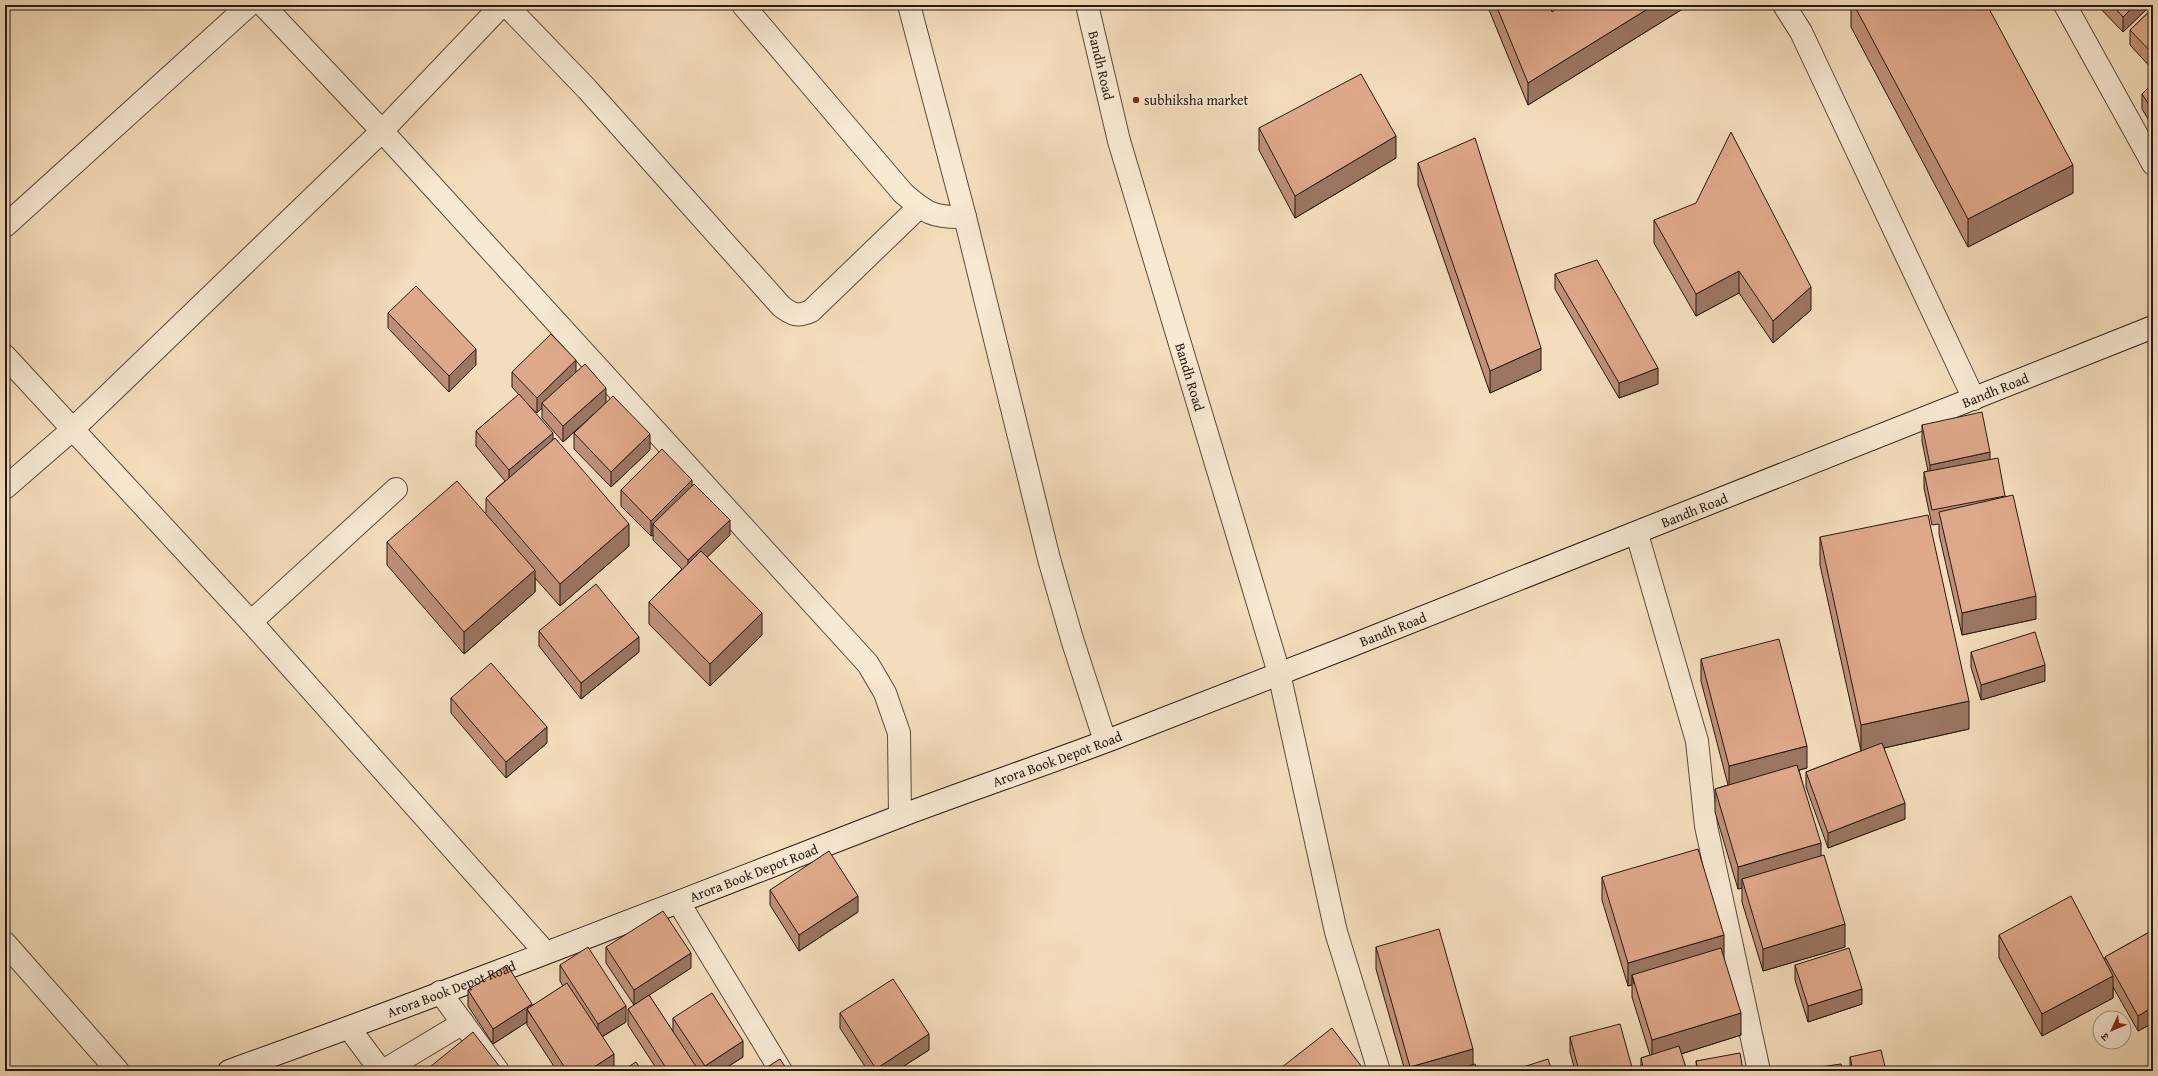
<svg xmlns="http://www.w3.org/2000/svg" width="2158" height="1076" viewBox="0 0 2158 1076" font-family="'Gentium Book Plus','Noto Serif Devanagari',serif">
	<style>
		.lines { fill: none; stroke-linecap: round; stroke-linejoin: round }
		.lane-casing { stroke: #5a4a3c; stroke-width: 24 }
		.street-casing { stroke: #5a4a3c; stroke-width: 24 }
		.secondary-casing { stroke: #261911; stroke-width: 24 }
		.lane { stroke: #f8e9d3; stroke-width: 22 }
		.street { stroke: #f8e9d3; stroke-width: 22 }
		.secondary { stroke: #f8e9d3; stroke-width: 22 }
		.wall { fill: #bf9077; stroke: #261911 }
		.shaded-wall { fill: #9b7661; stroke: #261911 }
		.building { fill: #dea88a; stroke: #261911 }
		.poi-dot { fill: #8f2418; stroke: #f8e9d3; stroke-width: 1.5 }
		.labels { text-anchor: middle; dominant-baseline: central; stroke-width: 3; stroke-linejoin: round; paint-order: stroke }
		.street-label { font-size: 14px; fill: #261911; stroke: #f8e9d3 }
		.poi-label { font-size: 14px; fill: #261911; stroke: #f8e9d3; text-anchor: start }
	</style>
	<rect width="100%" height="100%" fill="#f4ddbc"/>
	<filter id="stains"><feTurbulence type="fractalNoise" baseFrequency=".005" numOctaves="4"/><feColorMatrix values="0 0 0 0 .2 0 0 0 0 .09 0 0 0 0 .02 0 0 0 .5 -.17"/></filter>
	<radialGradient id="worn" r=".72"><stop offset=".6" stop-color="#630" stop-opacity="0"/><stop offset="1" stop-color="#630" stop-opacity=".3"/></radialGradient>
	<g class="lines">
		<defs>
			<path id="lane" d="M1784,5l17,27 173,367"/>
			<g id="street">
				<path d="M263,5l119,126 486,533 17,29 14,40 1,83"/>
				<path d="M506,5l81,84 194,217c11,9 17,11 30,5l108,-104"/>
				<path d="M743,5l160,188c23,20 30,25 62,24"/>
				<path d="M909,5l56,212 84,342 23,80 33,102"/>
				<path id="s1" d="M1087,5l32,136 160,532 57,259 43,139"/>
				<path d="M2065,5l88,159"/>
				<path d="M5,226l244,-221"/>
				<path d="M5,356l246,266 294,330"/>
				<path d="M5,488l68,-59 309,-298 120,-126"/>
				<path d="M1637,534l60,207 9,85 53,245"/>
				<path d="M251,622l145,-133"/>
				<path d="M679,903l102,168"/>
				<path d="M5,943l113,128"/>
				<path d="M440,992l58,79"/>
				<path d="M349,1028l32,43"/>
				<path d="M383,1071l80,-48"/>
			</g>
			<g id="secondary">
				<path id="s2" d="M229,1071c224,-80 446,-168 669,-254 71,-27 143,-51 214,-78 348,-135 695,-273 1041,-412"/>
			</g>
		</defs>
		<!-- lane casing -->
		<use href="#lane" class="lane-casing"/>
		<!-- street casing -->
		<use href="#street" class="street-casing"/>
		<!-- secondary casing -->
		<use href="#secondary" class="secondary-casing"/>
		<!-- lane -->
		<use href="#lane" class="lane"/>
		<!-- street -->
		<use href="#street" class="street"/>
		<!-- secondary -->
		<use href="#secondary" class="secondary"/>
	</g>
	<!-- wall -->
	<g class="wall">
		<path d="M1487,5h63l2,7 10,-7h127l-161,100z"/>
		<path d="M1851,5h136l86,188 -105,54 -117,-220z"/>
		<path d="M2097,5h52v2l-26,25z"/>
		<path d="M2153,8v62l-23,-25v-15z"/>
		<path d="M2153,83v44l-11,-18v-15z"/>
		<path d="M1259,128l137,30 -101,60 -36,-68z"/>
		<path d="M1418,163l123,207 -51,23 -72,-208z"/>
		<path d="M1654,220l157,90 -38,33 -34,-50 -43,23 -42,-73z"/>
		<path d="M1555,274l103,110 -39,14 -64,-109z"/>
		<path d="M388,313l88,52 -27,27 -61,-64z"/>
		<path d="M512,372l64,1 30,29 44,48 -39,37 -37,-38v-16l16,-15 -27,24 -21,-24v-10l-5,5 -8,-7 24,34 76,106 -69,60 -25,-28v14l-71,62 -77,-89v-23l99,-29v-15l19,-17 -29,-35v-15l43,-36 -7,-8z"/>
		<path d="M1922,425l68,35 15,36 31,123 -74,16 -23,-101v-10l-7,1 -8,-37v-16l4,-1 -6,-30z"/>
		<path d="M692,486l38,49 -23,22 55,78 -52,51 -61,-62v-22l33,-33 -29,-29v-5l-2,1 -30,-30v-16z"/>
		<path d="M1820,537l149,192 -85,19 21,71 -77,29 -22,-61v-15l55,-21 -41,-186z"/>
		<path d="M539,631l100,21 -58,47 -42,-53z"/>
		<path d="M1971,652l74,29 -64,19 -10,-33z"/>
		<path d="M1701,659l106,109 -8,2 22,86 24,91 -82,24 -21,-69v-14l-4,1 -23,-77v-23l13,-4 -27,-104z"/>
		<path d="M451,698l96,45 -41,35 -55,-65z"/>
		<path d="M1602,877l122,81 17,77 -60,19 6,17h-46v-13l9,-3 -18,-58v-12l-4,1 -26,-86z"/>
		<path d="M770,890l88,22 -59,39 -29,-46z"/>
		<path d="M2153,930v93l-15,8 -25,-44v11l-71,38 -43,-78v-23l106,25v-3z"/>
		<path d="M606,947l85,21 -42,27 24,37v-14l70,39 -22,14h-63l-30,-46v-16l6,-4 -28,-42z"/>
		<path d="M1376,947l97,118 5,6h-73l-29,-102z"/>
		<path d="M560,965l66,57 -24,15 12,33 -2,1h-55l-30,-46v-3l-34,22 -25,-38v-16l64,16 31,-20 -3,-5z"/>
		<path d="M1795,965l67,39 -54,18 -13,-42z"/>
		<path d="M840,1013l89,37 -33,21h-28l-28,-43z"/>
		<path d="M1570,1037l63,34h-58l-5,-19z"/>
		<path d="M1850,1057l36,14h-36z"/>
		<path d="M1696,1061l47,10h-46z"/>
	</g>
	<!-- shaded-wall -->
	<g class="shaded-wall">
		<path d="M1654,5h35l-161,100v-22z"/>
		<path d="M2135,5h14v2l-26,25v-15z"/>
		<path d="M1396,136v22l-101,60v-22z"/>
		<path d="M2073,165v28l-105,54v-28z"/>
		<path d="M1739,271v22l-43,23v-22z"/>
		<path d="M1811,287v23l-38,33v-22z"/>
		<path d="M1541,348v22l-51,23v-22z"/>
		<path d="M476,349v16l-27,27v-16z"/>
		<path d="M576,360v15l-34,28v5l-5,5v-15z"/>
		<path d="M1658,368v16l-39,14v-15z"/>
		<path d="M606,388v15l-43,39v-16z"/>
		<path d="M553,433v16l-44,37v-16z"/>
		<path d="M650,434v16l-39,37v-15z"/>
		<path d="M1990,452v15l-60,13v-15z"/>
		<path d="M692,480v15l-39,29v11l-2,1v-15z"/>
		<path d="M730,520v15l-42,41v-16z"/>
		<path d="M629,524v22l-69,60v-22z"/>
		<path d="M535,570v22l-71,62v-22z"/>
		<path d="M2036,596v23l-74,16v-22z"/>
		<path d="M762,613v22l-52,51v-22z"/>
		<path d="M639,637v15l-58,47v-16z"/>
		<path d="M2045,665v16l-64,19v-15z"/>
		<path d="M1969,701v28l-108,24v-28z"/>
		<path d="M547,727v16l-41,35v-16z"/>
		<path d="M1807,746v22l-78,20v-22z"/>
		<path d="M1905,803v16l-77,29v-15z"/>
		<path d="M1821,843v22l-79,14v9l-4,1v-22z"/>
		<path d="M858,896v16l-59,39v-16z"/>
		<path d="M1845,924v23l-82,24v-22z"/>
		<path d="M1724,935v23l-90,26 -2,-9v10l-4,1v-23z"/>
		<path d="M691,953v15l-57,37v-15z"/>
		<path d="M2113,976v22l-71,38v-22z"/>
		<path d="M1862,989v15l-54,18v-16z"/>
		<path d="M532,1004v13l-5,-8v13l-34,22v-15z"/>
		<path d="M626,1006v16l-28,17v-15z"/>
		<path d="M2153,1007v16l-15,8v-15z"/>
		<path d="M1741,1013v22l-89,28v-23z"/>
		<path d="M929,1034v16l-33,21h-20v-2z"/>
		<path d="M743,1041v16l-22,14h-16v-5z"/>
		<path d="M1473,1049v22h-63v-4z"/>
		<path d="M614,1054v16l-2,1h-24z"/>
	</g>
	<!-- building -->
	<g class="building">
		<path d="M1496,5h54l2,7 10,-7h92l-126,78z"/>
		<path d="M1854,5h133l86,160 -105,54z"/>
		<path d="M2112,5h23l-12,12z"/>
		<path d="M2153,8v46l-23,-24z"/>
		<path d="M1361,74l35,62 -101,60 -36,-68z"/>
		<path d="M2153,83v28l-11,-17z"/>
		<path d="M1731,132l80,155 -38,34 -34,-50 -43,23 -42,-74 42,-17z"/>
		<path d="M1475,138l66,210 -51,23 -72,-208z"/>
		<path d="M1597,260l61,108 -39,15 -64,-109z"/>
		<path d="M416,286l60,63 -27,27 -61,-63z"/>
		<path d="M551,334l25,26 -39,38 -25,-26z"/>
		<path d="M585,364l21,24 -43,38 -21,-23z"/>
		<path d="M519,394l34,39 -44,37 -33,-39z"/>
		<path d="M613,396l37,38 -39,38 -37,-39z"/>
		<path d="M1982,412l8,40 -60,13 -8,-40z"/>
		<path d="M555,438l74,86 -69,60 -74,-86z"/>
		<path d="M662,449l30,31 -41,41 -30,-31z"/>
		<path d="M1998,458l7,38 -73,14 -8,-38z"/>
		<path d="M457,481l78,89 -71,62 -77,-90z"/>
		<path d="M694,484l36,36 -42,40 -35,-36z"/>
		<path d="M2013,495l23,101 -74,17 -23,-101z"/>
		<path d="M1928,515l41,186 -108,24 -41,-188z"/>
		<path d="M701,551l61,62 -52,51 -61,-62z"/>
		<path d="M596,584l43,53 -58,46 -42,-52z"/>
		<path d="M2035,632l10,33 -64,20 -10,-33z"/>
		<path d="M1779,639l28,107 -78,20 -28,-107z"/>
		<path d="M491,663l56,64 -41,35 -55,-64z"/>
		<path d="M1882,743l23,60 -77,30 -22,-61z"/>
		<path d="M1797,765l24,78 -83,24 -23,-78z"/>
		<path d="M1698,849l26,86 -96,28 -26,-86z"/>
		<path d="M829,851l29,45 -59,39 -29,-45z"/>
		<path d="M1824,855l21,69 -82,25 -21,-70z"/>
		<path d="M2071,896l42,80 -71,38 -43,-79z"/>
		<path d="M663,911l28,42 -57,37 -28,-43z"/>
		<path d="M1439,929l34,120 -63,18 -34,-120z"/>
		<path d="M2153,930v77l-15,9 -33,-59z"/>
		<path d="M588,947l38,59 -28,18 -38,-59z"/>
		<path d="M1721,948l20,65 -89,27 -20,-65z"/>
		<path d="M1849,948l13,41 -54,17 -13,-41z"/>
		<path d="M507,965l25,39 -39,25 -25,-39z"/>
		<path d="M893,979l36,55 -53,35 -36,-56z"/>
		<path d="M567,983l47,71 -26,17h-21l-40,-62z"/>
		<path d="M712,993l31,48 -38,25 -32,-48z"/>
		<path d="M649,995l50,76h-31l-40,-62z"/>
		<path d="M1620,1024l13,47h-54l-9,-34z"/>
		<path d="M1332,1028l33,43h-88z"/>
		<path d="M473,1032l30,39h-78z"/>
		<path d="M1679,1046l8,25h-43l-3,-13z"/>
		<path d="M1881,1050l5,21h-33l-3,-14z"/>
		<path d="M1740,1053l3,18h-45l-2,-10z"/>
		<path d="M780,1059l8,12h-27z"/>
		<path d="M1548,1059l4,12h-38v-1z"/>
		<path d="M636,1062l6,9h-20z"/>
		<path d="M1475,1064l3,7h-26z"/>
		<path d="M1841,1064l2,7h-51z"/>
	</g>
	<!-- markers -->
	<circle class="poi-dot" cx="1136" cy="100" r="4"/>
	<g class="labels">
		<!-- street labels -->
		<g class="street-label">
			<text stroke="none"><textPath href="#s1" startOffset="62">Bandh Road</textPath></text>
			<text stroke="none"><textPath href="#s1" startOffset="386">Bandh Road</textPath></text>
			<text stroke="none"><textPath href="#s2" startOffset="1893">Bandh Road</textPath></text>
			<text stroke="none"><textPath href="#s2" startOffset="1569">Bandh Road</textPath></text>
			<text stroke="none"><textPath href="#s2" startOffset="1245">Bandh Road</textPath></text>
			<text stroke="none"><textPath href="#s2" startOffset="885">Arora Book Depot Road</textPath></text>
			<text stroke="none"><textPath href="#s2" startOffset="561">Arora Book Depot Road</textPath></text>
			<text stroke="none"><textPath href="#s2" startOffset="237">Arora Book Depot Road</textPath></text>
		</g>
		<!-- poi labels -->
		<g class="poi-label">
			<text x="1144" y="100">subhiksha market</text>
		</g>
	</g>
	<!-- margin -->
	<rect width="2158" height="1076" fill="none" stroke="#f4ddbc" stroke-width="20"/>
	<rect x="6" y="6" width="2146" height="1064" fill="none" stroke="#261911" stroke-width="2"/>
	<rect x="10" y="10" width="2138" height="1056" fill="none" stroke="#261911"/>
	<!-- north arrow -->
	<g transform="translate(2112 1030) rotate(226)"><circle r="19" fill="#f8e9d3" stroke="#a49685"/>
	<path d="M0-3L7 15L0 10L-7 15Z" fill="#8f2418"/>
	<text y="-6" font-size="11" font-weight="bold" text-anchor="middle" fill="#261911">उ</text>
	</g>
	<rect width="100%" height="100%" filter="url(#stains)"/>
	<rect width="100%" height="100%" fill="url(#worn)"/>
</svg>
